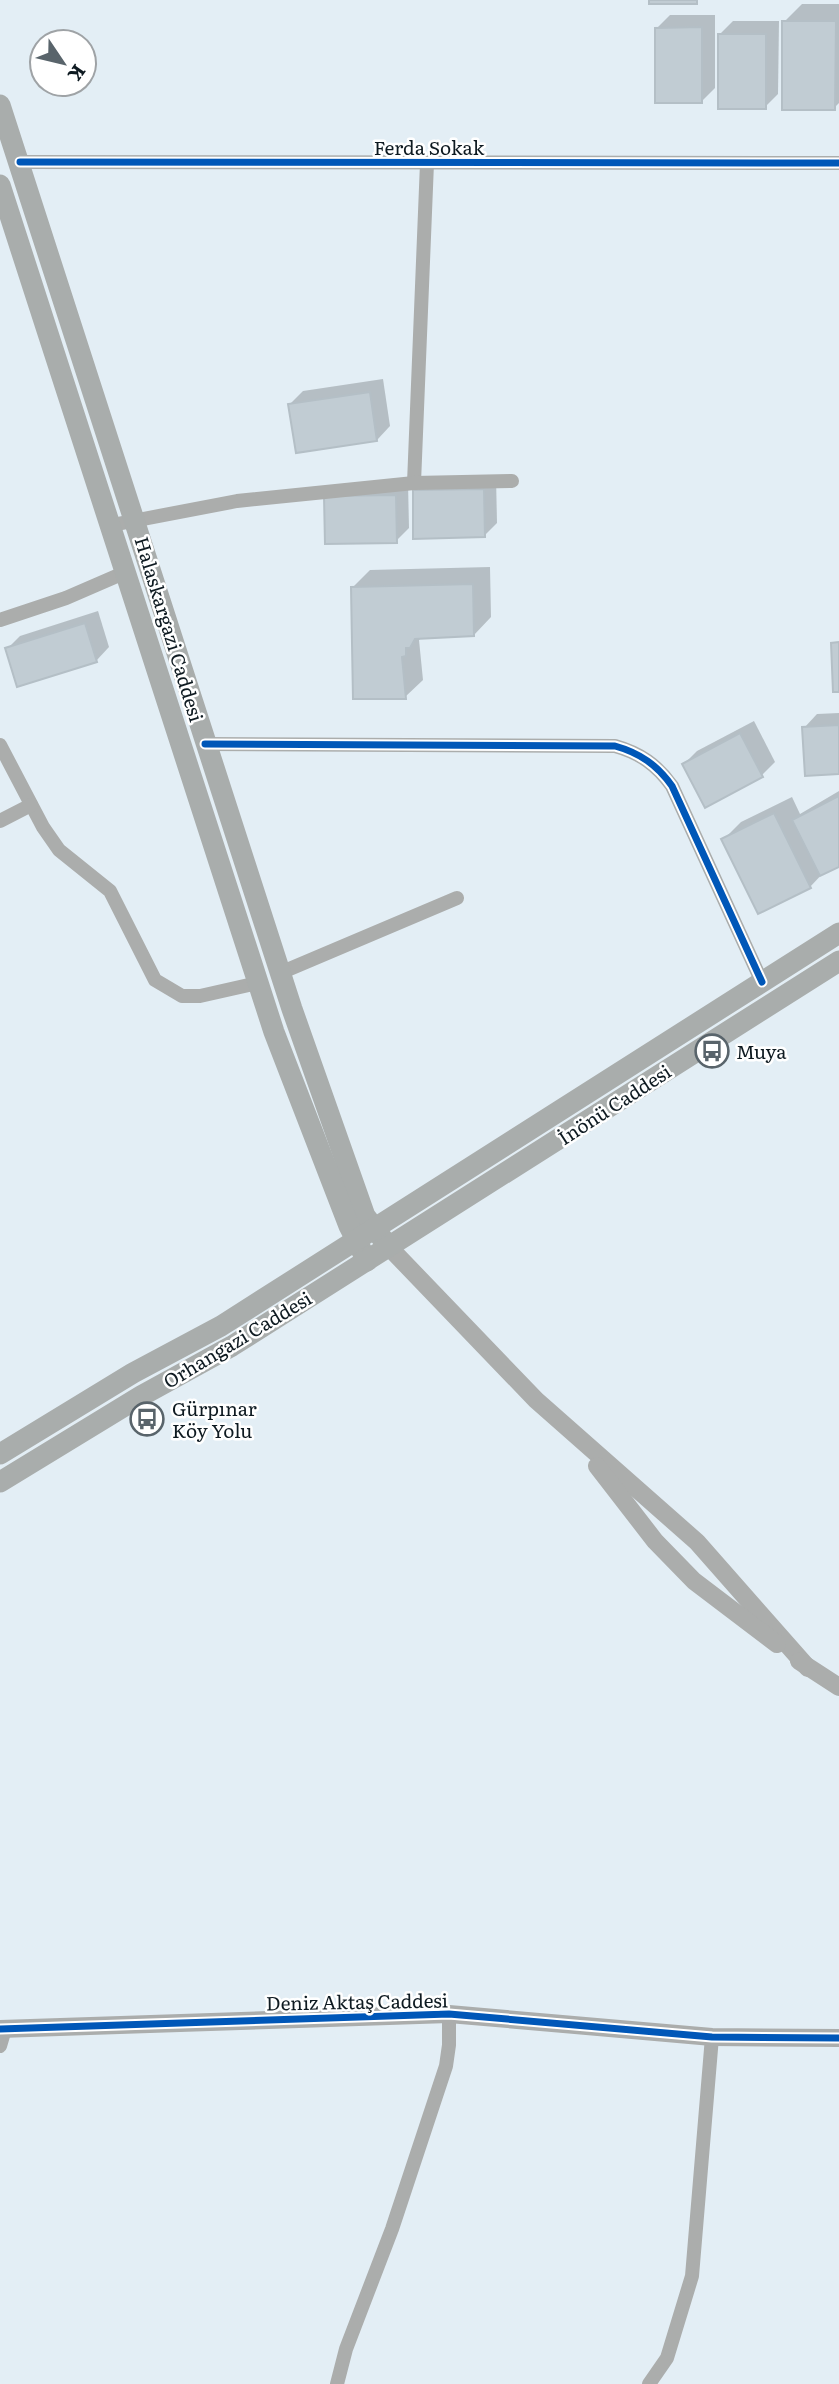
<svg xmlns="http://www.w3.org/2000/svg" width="839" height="2384" viewBox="0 0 839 2384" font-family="Literata,serif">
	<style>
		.shadow { fill: #0003 }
		.building { fill: #c1ccd3; stroke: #b4bfc6; stroke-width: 2 }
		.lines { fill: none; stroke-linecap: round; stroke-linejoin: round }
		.minor { stroke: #abadac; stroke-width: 14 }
		.tertiary { stroke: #abadac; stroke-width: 18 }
		.secondary { stroke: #a9adac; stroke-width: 21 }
		.cycleway-casing { stroke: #fff; stroke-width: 11 }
		.cycleway { stroke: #0057b8; stroke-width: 7 }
		.labels { text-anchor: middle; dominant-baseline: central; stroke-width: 5; stroke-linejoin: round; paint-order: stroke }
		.street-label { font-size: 19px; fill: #0e1a21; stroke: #fff }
		.poi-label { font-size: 19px; fill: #0e1a21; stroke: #fff; text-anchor: start }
	</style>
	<rect width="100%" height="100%" fill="#e3eef5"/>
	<!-- shadow -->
	<g class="shadow">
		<path d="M802,4h37v99l-5,5 -50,-86z"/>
		<path d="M670,15h45v73l-13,13 -45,-73z"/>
		<path d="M733,21h46l-1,73 -13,13 -45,-73z"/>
		<path d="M383,379l7,47 -13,14 -87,-36 13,-13z"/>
		<path d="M496,476l1,47 -13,13 -69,-45 13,-13z"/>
		<path d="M408,482l1,46 -13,13 -70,-44z"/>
		<path d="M490,567l1,50 -17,18 -52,2 -3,3 4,40 -18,17 -53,-109 18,-18z"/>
		<path d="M98,611l11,36 -13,14 -89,-12 13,-13z"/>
		<path d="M839,713v60l-35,-45 13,-14z"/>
		<path d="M754,721l21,41 -13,13 -56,30 -22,-41 13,-13z"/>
		<path d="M839,791v74l-14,6 -15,16 -86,-48 17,-17 51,-25 8,17z"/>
	</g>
	<!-- building -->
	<g class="building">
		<rect x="649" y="0" width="48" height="4"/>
		<path d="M782,21h54l-1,89h-53z"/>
		<path d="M702,27v76h-47v-75z"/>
		<rect x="718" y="34" width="48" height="75"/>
		<path d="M370,392l7,49 -81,12 -8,-49z"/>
		<path d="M484,489l1,48 -72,2v-49z"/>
		<path d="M396,495l1,48 -72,1 -1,-48z"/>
		<path d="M473,584l1,52 -59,3 -5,9h-4v8l-4,1 4,42h-53l-2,-112z"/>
		<path d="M85,623l12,39 -80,25 -12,-39z"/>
		<path d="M839,642v50h-6l-2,-49z"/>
		<path d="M839,725v49l-34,2 -3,-49z"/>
		<path d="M740,733l23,44 -58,31 -23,-44z"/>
		<path d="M839,796v71l-19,9 -28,-56z"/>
		<path d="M774,813l37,75 -53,26 -37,-75z"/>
	</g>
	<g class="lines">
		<!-- minor -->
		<g class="minor">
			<path d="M20,162l819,1"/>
			<path d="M414,483l13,-320"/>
			<path d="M112,525l125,-24 177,-18 98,-2"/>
			<path d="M0,620l66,-22 60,-26"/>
			<path d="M205,744l410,2c25,7 42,19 57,40l90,196"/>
			<path d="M0,745l43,82 16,23 51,41 45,89 27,16h18l58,-13"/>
			<path d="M0,821l31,-16"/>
			<path d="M280,973l177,-75"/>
			<path d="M0,2046l5,-17"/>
			<path d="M337,2384l9,-35 46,-120 54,-163 3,-21v-31"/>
			<path d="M649,2384l18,-26 25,-82 20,-239"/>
		</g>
		<!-- tertiary -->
		<g class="tertiary">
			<path d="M388,1246l148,154 161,142 111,126"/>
			<path d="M597,1466l58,75 39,40 83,63"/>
			<path d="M799,1661l40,26"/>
			<path d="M0,2029l449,-15 263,23 127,1"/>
		</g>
		<!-- secondary -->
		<g class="secondary">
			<path d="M0,105l292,904 73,207 23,30"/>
			<path d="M0,185l274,847 75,194 18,35"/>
			<path d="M0,1454l133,-81 88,-47 618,-393"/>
			<path d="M0,1482l141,-86 91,-50 607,-385"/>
		</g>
		<defs>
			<g id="cycleway">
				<path d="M20,162l819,1"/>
				<path d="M205,744l410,2c25,7 42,19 57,40l90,196"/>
				<path d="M0,2029l449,-15 263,23 127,1"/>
			</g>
		</defs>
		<!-- cycleway casing -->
		<use href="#cycleway" class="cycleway-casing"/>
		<!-- cycleway -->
		<use href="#cycleway" class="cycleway"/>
	</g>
	<!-- icons -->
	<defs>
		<symbol id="bus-ring" viewBox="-11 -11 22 22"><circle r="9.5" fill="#fff" stroke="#59646b" stroke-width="1.5"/><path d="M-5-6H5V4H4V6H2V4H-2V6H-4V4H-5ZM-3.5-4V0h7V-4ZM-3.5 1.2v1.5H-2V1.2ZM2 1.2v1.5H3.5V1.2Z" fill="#59646b"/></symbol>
	</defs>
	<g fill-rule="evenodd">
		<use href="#bus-ring" x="693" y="1032" width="38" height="38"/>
		<use href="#bus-ring" x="128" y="1400" width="38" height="38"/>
	</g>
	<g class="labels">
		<!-- street labels -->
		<g class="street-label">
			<text x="429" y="147">Ferda Sokak</text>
			<text transform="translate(170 629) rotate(73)">Halaskargazi Caddesi</text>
			<text transform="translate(614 1104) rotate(-33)">İnönü Caddesi</text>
			<text transform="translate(237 1339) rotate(-31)">Orhangazi Caddesi</text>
			<text transform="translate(357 2001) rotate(-1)">Deniz Aktaş Caddesi</text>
		</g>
		<!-- poi labels -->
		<g class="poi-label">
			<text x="736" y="1051">Muya</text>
			<text x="172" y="1408">Gürpınar<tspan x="172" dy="22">Köy Yolu</tspan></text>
		</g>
	</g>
	<!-- north arrow -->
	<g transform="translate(63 63) rotate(125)"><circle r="33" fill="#ffffff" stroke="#9fa3a6" stroke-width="2"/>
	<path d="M0-5L12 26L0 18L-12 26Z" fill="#59646b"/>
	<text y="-10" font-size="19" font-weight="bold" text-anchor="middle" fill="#0e1a21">K</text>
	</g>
</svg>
